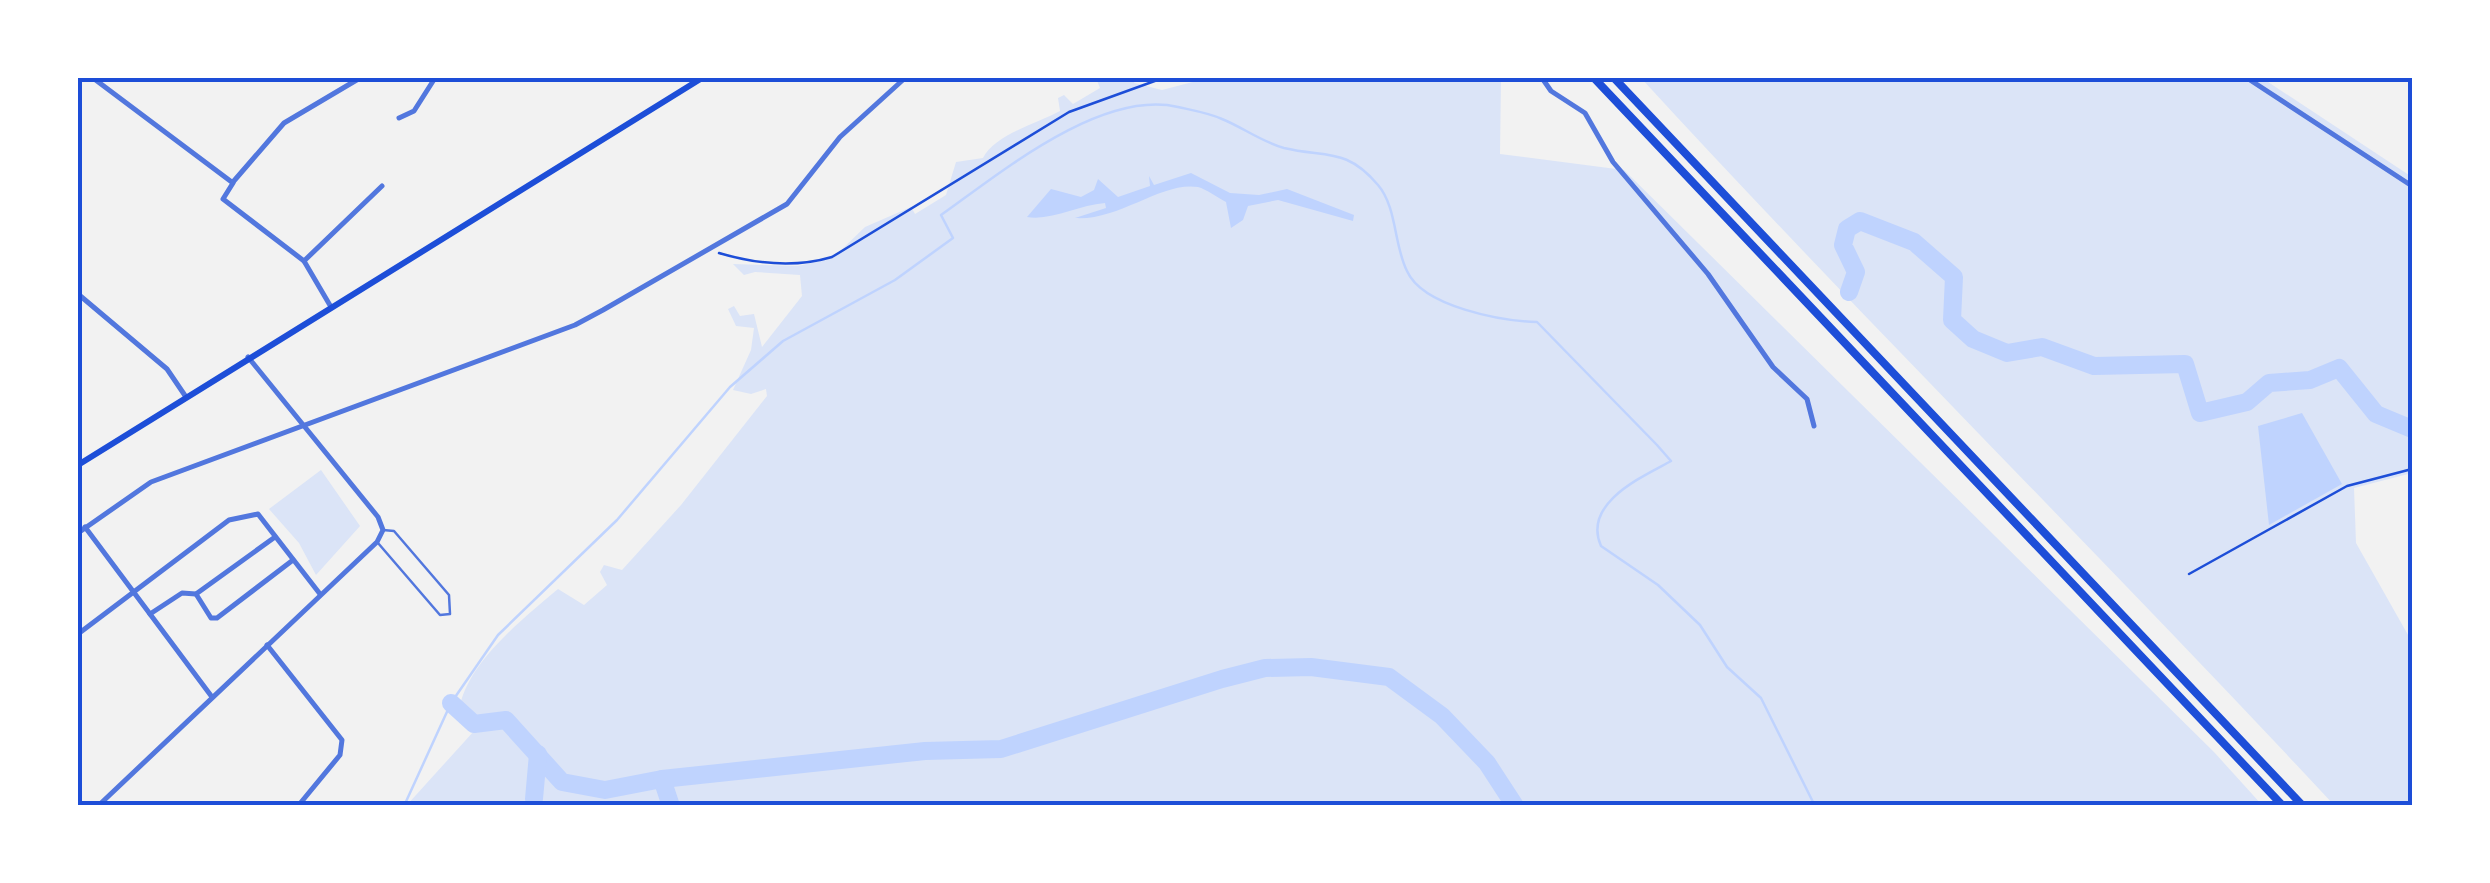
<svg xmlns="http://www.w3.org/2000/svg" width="2490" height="883" viewBox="0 0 2490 883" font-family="Arial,sans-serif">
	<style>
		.green { fill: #dbe4f7 }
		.water { fill: #bfd3fe }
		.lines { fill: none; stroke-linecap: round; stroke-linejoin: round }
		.stream { stroke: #bfd3fe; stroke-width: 2.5 }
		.river { stroke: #bfd3fe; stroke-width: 18 }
		.path { stroke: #1d4ed8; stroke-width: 2.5 }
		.service { stroke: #5277de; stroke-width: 2.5 }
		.minor { stroke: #5277de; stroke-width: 5 }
		.secondary { stroke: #1d4ed8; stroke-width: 6 }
		.trunk { stroke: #1d4ed8; stroke-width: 8 }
		.neatline { fill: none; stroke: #1d4ed8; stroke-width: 4 }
	</style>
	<rect width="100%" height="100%" fill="#f2f2f2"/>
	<!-- green -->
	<g class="green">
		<path d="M1096,78h41l-3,5 28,7 46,-12h293l-1,76 124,16 590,582 48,53 -1856,1 78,-86 -24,-15c11,-46 64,-87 98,-116l26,16 23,-20 -7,-13 4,-7 18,5 59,-65 86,-109 -1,-7 -15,5 -18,-4 18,-40 3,-22 -18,-2 -8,-17 6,-3 6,10 14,-2 8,33 40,-51 -2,-21 -45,-3 -11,3 -11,-11 65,2 35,-8 32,-31 46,-20 4,7 31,-19 10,-33 27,-4c11,-23 55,-35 77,-47l-2,-13 6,-3 9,9 27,-16z"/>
		<path d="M1641,78h621l150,99v296l-58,15 2,55 56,99v163h-78c-228,-245 -466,-480 -693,-727z"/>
		<path d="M321,470l39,56 -44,49 -17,-32 -30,-34z"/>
	</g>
	<!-- water -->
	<g class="water">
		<path d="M1191,173l39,20 29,2 28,-6 67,26 -1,6 -75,-21 -30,6 -5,14 -12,8 -5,-26c-8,-4 -20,-13 -28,-15 -36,-6 -79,34 -123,31l31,-10 -1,-5c-27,2 -53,18 -78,14l24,-28 30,8 13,-7 4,-11 20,18 32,-11 -1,-10 5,9z"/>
		<path d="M2302,413l40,71 -73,41 -11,-99z"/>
	</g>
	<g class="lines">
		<!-- stream -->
		<g class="stream">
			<path d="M404,806l47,-103 47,-68 119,-115 113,-133 53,-46 112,-61 58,-42 -12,-23c58,-41 160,-126 237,-108 13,3 31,6 44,12 20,8 40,23 62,29 42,10 62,-1 94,37 19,22 16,61 29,86 16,36 95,50 130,51l120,123 14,16c-29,16 -89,42 -70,85l57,39 42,40 27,42 34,31 54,108"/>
			<path d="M1547,806h16"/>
		</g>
		<!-- river -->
		<g class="river">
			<path d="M1849,292l7,-20 -13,-27 4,-16 13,-8 54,21 40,35 -2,43 21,19 34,14 35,-6 52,19 91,-2 15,49 47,-11 22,-19 41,-3 29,-12 37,46 36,15"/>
			<path d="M451,703l23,21 32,-4 56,62 43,8 57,-11 263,-28 76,-2 221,-70 43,-11 46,-1 78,10 53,39 45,47 28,43"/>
			<path d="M662,779l9,27"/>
			<path d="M534,799l4,-45"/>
		</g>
		<!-- path -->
		<g class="path">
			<path d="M719,253c37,11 76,15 113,4l237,-145 94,-34"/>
			<path d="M2189,574l158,-88 65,-17"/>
		</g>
		<!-- service -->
		<path class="service" d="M378,543l62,72 10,-1 -1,-19 -55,-64 -11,-1"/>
		<!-- minor -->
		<g class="minor">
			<path d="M93,78l140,105 -10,16 81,62 27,46"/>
			<path d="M1542,78l9,13 34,22 28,49 95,112 65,93 34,32 7,27"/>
			<path d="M2247,78l165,108"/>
			<path d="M399,118l15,-7 21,-33"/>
			<path d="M233,182l51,-59 76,-45"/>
			<path d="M304,261l78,-75"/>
			<path d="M78,294l89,75 19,28"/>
			<path d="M85,527l127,170"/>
			<path d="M78,533l73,-51 424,-157 28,-15 184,-106 53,-67 65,-59"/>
			<path d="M275,537l-79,57 15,24h6l76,-58"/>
			<path d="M150,614l32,-21 14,1"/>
			<path d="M78,634l151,-114 29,-6 62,80"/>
			<path d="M267,645l75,95 -2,15 -42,51"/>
			<path d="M98,806l279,-264 6,-12 -5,-13 -130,-160"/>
		</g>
		<!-- secondary -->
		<path class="secondary" d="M78,465l624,-387"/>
		<!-- trunk -->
		<g class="trunk">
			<path d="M1594,78l689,728"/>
			<path d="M1614,78l689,728"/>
		</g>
	</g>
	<!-- border -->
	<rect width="2490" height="883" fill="none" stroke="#ffffff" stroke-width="160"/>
	<rect x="80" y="80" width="2330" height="723" class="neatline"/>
</svg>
